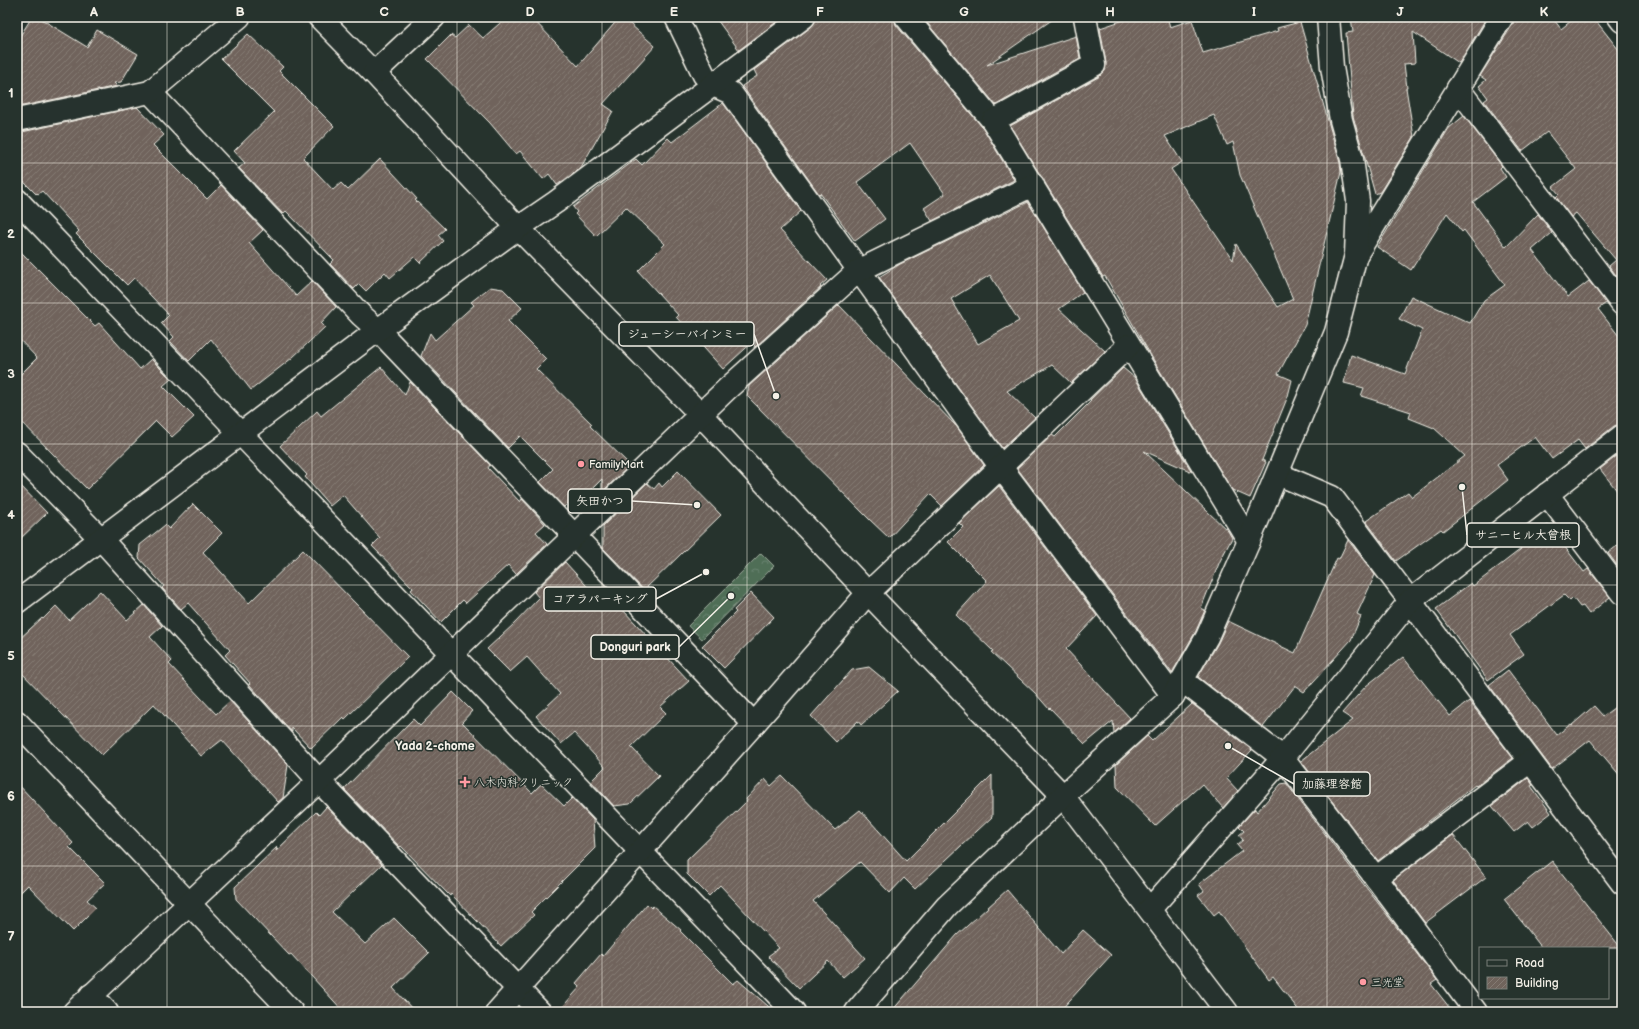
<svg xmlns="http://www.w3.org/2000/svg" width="1639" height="1029" viewBox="0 0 1639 1029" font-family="'Balsamiq Sans','Klee One',sans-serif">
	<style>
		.park { fill: url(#park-crowns); stroke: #a2b0a0 }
		.building { fill: url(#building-hatch); stroke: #f4f1e8; fill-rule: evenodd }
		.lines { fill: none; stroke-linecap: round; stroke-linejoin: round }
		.minor-casing { stroke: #f4f1e8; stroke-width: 25 }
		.minor { stroke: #26332d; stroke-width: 22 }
		.grid { fill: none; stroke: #f4f1e8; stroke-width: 1; stroke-opacity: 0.55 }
		.poi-dot { fill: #ff9aa2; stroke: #26332d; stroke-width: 1.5 }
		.labels { text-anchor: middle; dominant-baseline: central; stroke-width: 3; stroke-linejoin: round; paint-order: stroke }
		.poi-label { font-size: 11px; fill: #f4f1e8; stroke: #26332d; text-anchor: start }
		.neighbourhood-label { font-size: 12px; font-weight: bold; fill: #f4f1e8; stroke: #26332d }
		.leader { fill: none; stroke: #f4f1e8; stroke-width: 1.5 }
		.callout-dot { fill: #f4f1e8; stroke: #26332d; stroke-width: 1.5 }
		.callout { fill: #26332d; stroke: #f4f1e8; stroke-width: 1.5 }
		.callout-label { font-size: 12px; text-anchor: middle; font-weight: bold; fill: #f4f1e8 }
		.neatline { fill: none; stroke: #f4f1e8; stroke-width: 1.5 }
		.grid-label { font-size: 13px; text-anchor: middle; font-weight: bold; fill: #f4f1e8 }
	</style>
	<defs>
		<pattern id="park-crowns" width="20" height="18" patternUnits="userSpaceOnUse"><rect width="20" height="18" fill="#4f6e57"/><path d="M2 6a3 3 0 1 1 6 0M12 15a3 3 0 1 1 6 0" fill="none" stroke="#69836f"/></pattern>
		<pattern id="building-hatch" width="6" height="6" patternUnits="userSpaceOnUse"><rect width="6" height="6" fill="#70645c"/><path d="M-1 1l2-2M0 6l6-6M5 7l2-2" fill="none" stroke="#857b73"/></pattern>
	</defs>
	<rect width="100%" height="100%" fill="#26332d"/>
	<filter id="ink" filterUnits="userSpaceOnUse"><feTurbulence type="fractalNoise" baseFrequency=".025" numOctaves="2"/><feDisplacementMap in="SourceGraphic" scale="8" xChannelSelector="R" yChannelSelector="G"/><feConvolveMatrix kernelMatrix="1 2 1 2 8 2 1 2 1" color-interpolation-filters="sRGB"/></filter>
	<g filter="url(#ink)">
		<!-- park -->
		<path class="park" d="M761,553l13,13 -72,73 -14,-13z"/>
		<!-- building -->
		<g class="building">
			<path d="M32,17h6l49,30 10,-17 41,24 -17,28 -7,1 3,3 -99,21 -1,-66z"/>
			<path d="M507,17h24l47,49 42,-49h2l33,29 -52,58 10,7 -33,58 -23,16 -8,-11 -6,5 -23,-28 -4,3 -26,-31 -63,-64 24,-24 4,3 14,-13 14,13z"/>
			<path d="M715,17h68l-44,33z"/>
			<path d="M816,17h78l2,8 87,103 31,52 -82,41 -8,-13 21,-14 -35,-51 -53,39 28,37 -30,22 -35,-48 -1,1 -77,-108 15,-10 -3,-6 57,-43 4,-5z"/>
			<path d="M922,17h134l-69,48 89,-29 4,22 -84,47z"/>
			<path d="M1133,17h34l3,10 22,-7 11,33 75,-22 -1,-3 23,-6 40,141 1,9 -36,153 -27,49 14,6 -4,16 -26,64 4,2 -16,36 -18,-8 -75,-124 -52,-90 -2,1 -93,-151 90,-50 5,-5 1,-8 -6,-35zM1214,115l13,30 6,-3 7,33 53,124 -15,8 -42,-63 -3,16 -62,-91 11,-7 -17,-26z"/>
			<path d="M1351,17h136l-28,46 -46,-31 2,31 -11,1 3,24h-1l8,49 -34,55 -5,2 -22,-78 -7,-83 7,-1z"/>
			<path d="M1514,17h38l9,12 15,-12h17l29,37v229l-13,-17 7,-6 -40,-47 -5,4 -15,-20 3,-3 -6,-7 23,-18 -29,-37 -25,19 -38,-50 4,-3 -9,-12 7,-6 -6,-4 33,-52z"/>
			<path d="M248,34l35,33 -4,4 55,55 -31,32 30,32 8,-7 7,7 32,-31 37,40 -2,1 30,29 -7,6 5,6 -23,22 -6,-6 -24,21 -5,-6 -19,19 -7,-7 -5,5 -24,-25 4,-4 -48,-49 -3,3 -44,-46 6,-5 -11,-12 40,-39 -53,-53z"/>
			<path d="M723,103l78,108 -21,19 47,50 -7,6 1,1 -67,61 2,-9 -33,30 -47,-52 2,-2 -40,-44 27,-27 -39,-37 -30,29 -21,-22 2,-2 -4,-5 63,-48 6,6 26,-27 4,4z"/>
			<path d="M137,107l27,28 -11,10 54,54 14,-14 42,45 -14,13 47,53 16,-15 24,26 -15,16 4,4 -33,31 -41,32 -40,-51 -22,22 -19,-20 4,-4 -13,-14 8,-8 -35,-37 -7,7 -51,-51 3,-3 -37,-40 -4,3 -1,-1 -1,1 -19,-19v-34l6,-5 -1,-4z"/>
			<path d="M1464,116l38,50 -2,2 6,9 -33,25 33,45 32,-33 14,19 -20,17 36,47 21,-16 17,22 -8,6 24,31v84l-8,2 -29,23 -7,-9 -26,19 -17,-22 -38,28 11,15 -65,51 -2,-2 -45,32 -30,-40 42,-29 4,5 53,-41 -31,-28 -25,-10 2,-6 -50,-16 3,-8 -20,-5 7,-28 54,19 17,-44 -23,-11 12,-23 59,27 14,-23 21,-15 -41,-55 -2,2 -15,-19 -36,57 -34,-23 72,-119z"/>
			<path d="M1028,202l55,90 -24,17 46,42 -34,32 -19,-18 -45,26 28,27 -33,30 -123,-171 21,-13zM990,275l29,46 -41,23 -27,-45z"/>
			<path d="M17,248l78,78 4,-3 41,46 11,-10 20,20 -8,7 31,31 -22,20 -16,-16 -69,68 -70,-72v-39l20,-20 -20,-21z"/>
			<path d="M490,287l13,2 19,19 -14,13 38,38 -10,10 56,55 -2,2 40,39 -28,27v-13l-24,24 -5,-5 -9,9 -24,-25 13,-13 -33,-33 -12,12 -87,-92 9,-23 5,7 39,-35 -3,-3z"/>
			<path d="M839,305l118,122 27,38 -42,41 -12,-12 -41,44 -20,-19 -122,-123 2,-10z"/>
			<path d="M381,367l24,28 5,-13 80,83 -2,3 32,34 2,-3 23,25 -9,8 11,12 -31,30 -8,-9 -42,38 -3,-3 -22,22 -30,-32 2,-2 -41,-42 8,-8 -37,-43 -13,11 -25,-29 2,-2 -27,-29 37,-35 4,5z"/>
			<path d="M1123,368l12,10 57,94 -48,-21 84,80 4,7 -12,23 -19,47 4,2 -9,21 -24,42 -155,-205 35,-33 3,2 36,-36 -1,-1z"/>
			<path d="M1622,452v45l-22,-28z"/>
			<path d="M678,471l43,44 -77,75 -41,-42v-22l44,-43 7,6 5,-6 3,4z"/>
			<path d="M17,482l30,31 -30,29z"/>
			<path d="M999,486l98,130 -31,33 64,69 -16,15 -1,-12 -28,23 -35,-36 -1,1 -14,-16 -44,-41 2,-1 -37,-36 31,-34 -39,-39 15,-15 -4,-4z"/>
			<path d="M193,504l29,29 -19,19 46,51 54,-53 105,107 -63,62 -2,-2 -32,31 -19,-20v4l-43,-48 1,-1 -25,-28 5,-5 -42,-47 -7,6 -19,-21 2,-2 -25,-28 1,-13 25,-20 4,4z"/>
			<path d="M1548,525l36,47 4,-3 22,28 -21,17 -6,-8 -3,1 -7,-9 -3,3 -6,-6 -54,40 14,19 -36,26 -52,-71 35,-26 2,3 48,-37 -1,-2z"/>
			<path d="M1348,540l27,35 -18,39 4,2 -10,24 -47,52 -9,-6 -32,41 -65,-50 20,-34 10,-22 67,32 42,-95 2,1z"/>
			<path d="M1622,542v30l-14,-19z"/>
			<path d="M565,562l40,44 -1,-21 22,23 -3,2 66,71 -29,26 6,6 -35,34 28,29 -29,28 -16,2 -23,-25 14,-14 -31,-34 -13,11 -25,-28 24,-22 -33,-37 -17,15 -23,-23 27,-25 25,-26 -5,-6z"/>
			<path d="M100,591l27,29 17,-15 18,21 -12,11 22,24 -3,3 47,50 14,-13 58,64 -5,33 -5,4 -56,-62 -21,16 -47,-52 -52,51 -85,-87v-27l25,-23 1,1 13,-13 13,14z"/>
			<path d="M751,593l23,24 -50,51 -22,-22 34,-34 -2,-2z"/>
			<path d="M1403,657l47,59 19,-15 44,57 -37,28 -1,-1 -97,76 -77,-100 52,-41 -11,-7 24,-27z"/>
			<path d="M869,667l29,24 -37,34 -3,-4 -22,21 -25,-26 41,-46z"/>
			<path d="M1508,670l49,65 14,-11 1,1 22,-19 9,10 19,-14v76l-32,-38 -38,29 -63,-84z"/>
			<path d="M453,692l19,19 -10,11 70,71 9,-9 23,22 8,-8 21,22 2,28 -64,64 3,3 -33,31 -50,-52 -1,2 -49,-50 -1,1 -56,-58 69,-70 7,7z"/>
			<path d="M1191,703l61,47 -26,28 12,13 -15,17 -21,-24 -47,42 -38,-39 -1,-22 31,-29 5,5 40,-37z"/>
			<path d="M992,775v42l-77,72 -11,-11 -14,15 -30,-31 -47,39 52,57 -22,19 -15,-16 -29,27 -31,-32 11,-8 -59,-63 -11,11 -22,-22v-14l60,-59 -1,-2 19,-20 6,7 11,-10 53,54 25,-20 46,51z"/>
			<path d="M1528,778l5,7 -2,1 20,27 -18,14 -5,-6 -14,11 -22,-26z"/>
			<path d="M17,783l56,60 -4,4 36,36 -18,17 9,8 -23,23 -45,-46 -11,11z"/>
			<path d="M1286,783l151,197 -6,4 22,28h-153l-27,-35 -4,3 -50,-69 -5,4 -16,-20 6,-4 -5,-7 43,-33 -5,-6 6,-5 -4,-5 5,-4 -5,-5 16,-17 2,3 24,-28z"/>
			<path d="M326,807l56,57 -50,48 33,32 29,-26 35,35 -36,35 22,24h-71l-53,-58 -2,1 -53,-56 -1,-12 42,-40 -1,4 40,-39 3,3z"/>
			<path d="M1453,835l33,42 -61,46 -32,-43z"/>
			<path d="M1552,861l69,87h-79l-38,-49z"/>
			<path d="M1007,890l54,64 22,-24 28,25 -52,57h-168l66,-77z"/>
			<path d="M647,904l4,4 2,-2 28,24 -1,1 53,53 5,-4 37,32h-217l22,-25 -4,-4 25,-29 2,2z"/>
		</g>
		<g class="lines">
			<defs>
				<g id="minor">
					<path d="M319,17l55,56 144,155 182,186 168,179 195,203 164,216"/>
					<path d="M676,17l28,58 9,10 18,8 269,373 173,230"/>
					<path d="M906,17l87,104 256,420"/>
					<path d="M1619,17l3,4"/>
					<path d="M374,73l60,-56"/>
					<path d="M1458,88l164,216"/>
					<path d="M150,92l211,223 17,15 376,394"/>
					<path d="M17,120l133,-28 89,-75"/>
					<path d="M993,121l101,-56 -9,-48"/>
					<path d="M17,200l777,812"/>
					<path d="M1356,255l146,-238"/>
					<path d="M17,453l84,86 218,242 221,231"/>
					<path d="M1278,474l54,23 290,386"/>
					<path d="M1547,494l75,99"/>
					<path d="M17,602l361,-272 140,-102 38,-26 248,-185"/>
					<path d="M1183,681l100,77 93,120 100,134"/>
					<path d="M17,722l275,290"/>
					<path d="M1376,878l154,-117"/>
					<path d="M1150,909l133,-151 127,-157 212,-165"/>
					<path d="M91,995l16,17"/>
					<path d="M74,1012l245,-231 408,-392 131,-118 175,-86"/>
					<path d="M497,1012l257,-288 114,-131 261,-248"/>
					<path d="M856,1012l91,-106 116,-110 110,-100 34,-59 42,-96 87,-209 20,-77 2,-54 -6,-42 -11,-39 -9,-53 -4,-50"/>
				</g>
			</defs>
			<!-- minor casing -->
			<use href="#minor" class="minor-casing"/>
			<!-- minor -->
			<use href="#minor" class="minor"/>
		</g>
	</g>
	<!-- grid -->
	<path class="grid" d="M167,17v995M312,17v995M457,17v995M602,17v995M747,17v995M892,17v995M1037,17v995M1182,17v995M1327,17v995M1472,17v995M17,163h1605M17,303h1605M17,444h1605M17,585h1605M17,726h1605M17,866h1605"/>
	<!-- markers -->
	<g class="poi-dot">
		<circle cx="581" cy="464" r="4"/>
		<path d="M463 776h4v4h4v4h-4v4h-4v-4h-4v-4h4z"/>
		<circle cx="1363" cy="982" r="4"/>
	</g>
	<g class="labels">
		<!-- poi labels -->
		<g class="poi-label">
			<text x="589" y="464">FamilyMart</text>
			<text x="474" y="782">八木内科クリニック</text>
			<text x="1371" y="982">三光堂</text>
		</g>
		<!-- neighbourhood labels -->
		<g class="neighbourhood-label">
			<text x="435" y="746">Yada 2-chome</text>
		</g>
	</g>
	<!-- callouts -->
	<path class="leader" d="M776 396L754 334M697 505L632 501M1462 487L1467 535M706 572L656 599M731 596L679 647M1228 746L1294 784"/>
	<g class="callout-dot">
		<circle cx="776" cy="396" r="4"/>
		<circle cx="697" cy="505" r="4"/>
		<circle cx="1462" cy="487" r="4"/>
		<circle cx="706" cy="572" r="4"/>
		<circle cx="731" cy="596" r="4"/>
		<circle cx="1228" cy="746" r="4"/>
	</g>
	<g class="callout">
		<rect x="619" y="322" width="135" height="24" rx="4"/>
		<rect x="568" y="489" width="64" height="24" rx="4"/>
		<rect x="1467" y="523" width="112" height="24" rx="4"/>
		<rect x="544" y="587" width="112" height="24" rx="4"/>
		<rect x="591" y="635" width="88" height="24" rx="4"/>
		<rect x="1294" y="772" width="76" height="24" rx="4"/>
	</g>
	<g class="callout-label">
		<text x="687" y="338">ジューシーバインミー</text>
		<text x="600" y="505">矢田かつ</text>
		<text x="1523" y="539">サニーヒル大曾根</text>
		<text x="600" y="603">コアラパーキング</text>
		<text x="635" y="651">Donguri park</text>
		<text x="1332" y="788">加藤理容館</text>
	</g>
	<!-- margin -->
	<rect width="1639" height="1029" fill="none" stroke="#26332d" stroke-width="44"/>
	<!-- legend -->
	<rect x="1479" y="947" width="130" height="52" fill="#26332d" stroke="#787f78"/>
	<rect x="1487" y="960" width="20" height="6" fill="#26332d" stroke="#787f78"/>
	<text x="1515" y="967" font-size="12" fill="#f4f1e8">Road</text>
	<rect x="1487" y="977" width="20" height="12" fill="url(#building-hatch)" stroke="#787f78"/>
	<text x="1515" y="987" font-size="12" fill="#f4f1e8">Building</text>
	<rect x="22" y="22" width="1595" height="985" class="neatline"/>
	<g class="grid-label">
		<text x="94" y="16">A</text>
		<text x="240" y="16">B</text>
		<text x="384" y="16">C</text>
		<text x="530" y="16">D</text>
		<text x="674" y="16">E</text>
		<text x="820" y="16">F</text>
		<text x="964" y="16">G</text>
		<text x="1110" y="16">H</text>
		<text x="1254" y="16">I</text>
		<text x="1400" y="16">J</text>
		<text x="1544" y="16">K</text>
		<text x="11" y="97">1</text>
		<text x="11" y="238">2</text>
		<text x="11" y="378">3</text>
		<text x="11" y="519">4</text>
		<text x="11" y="660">5</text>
		<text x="11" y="800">6</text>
		<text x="11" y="941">7</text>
	</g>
</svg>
